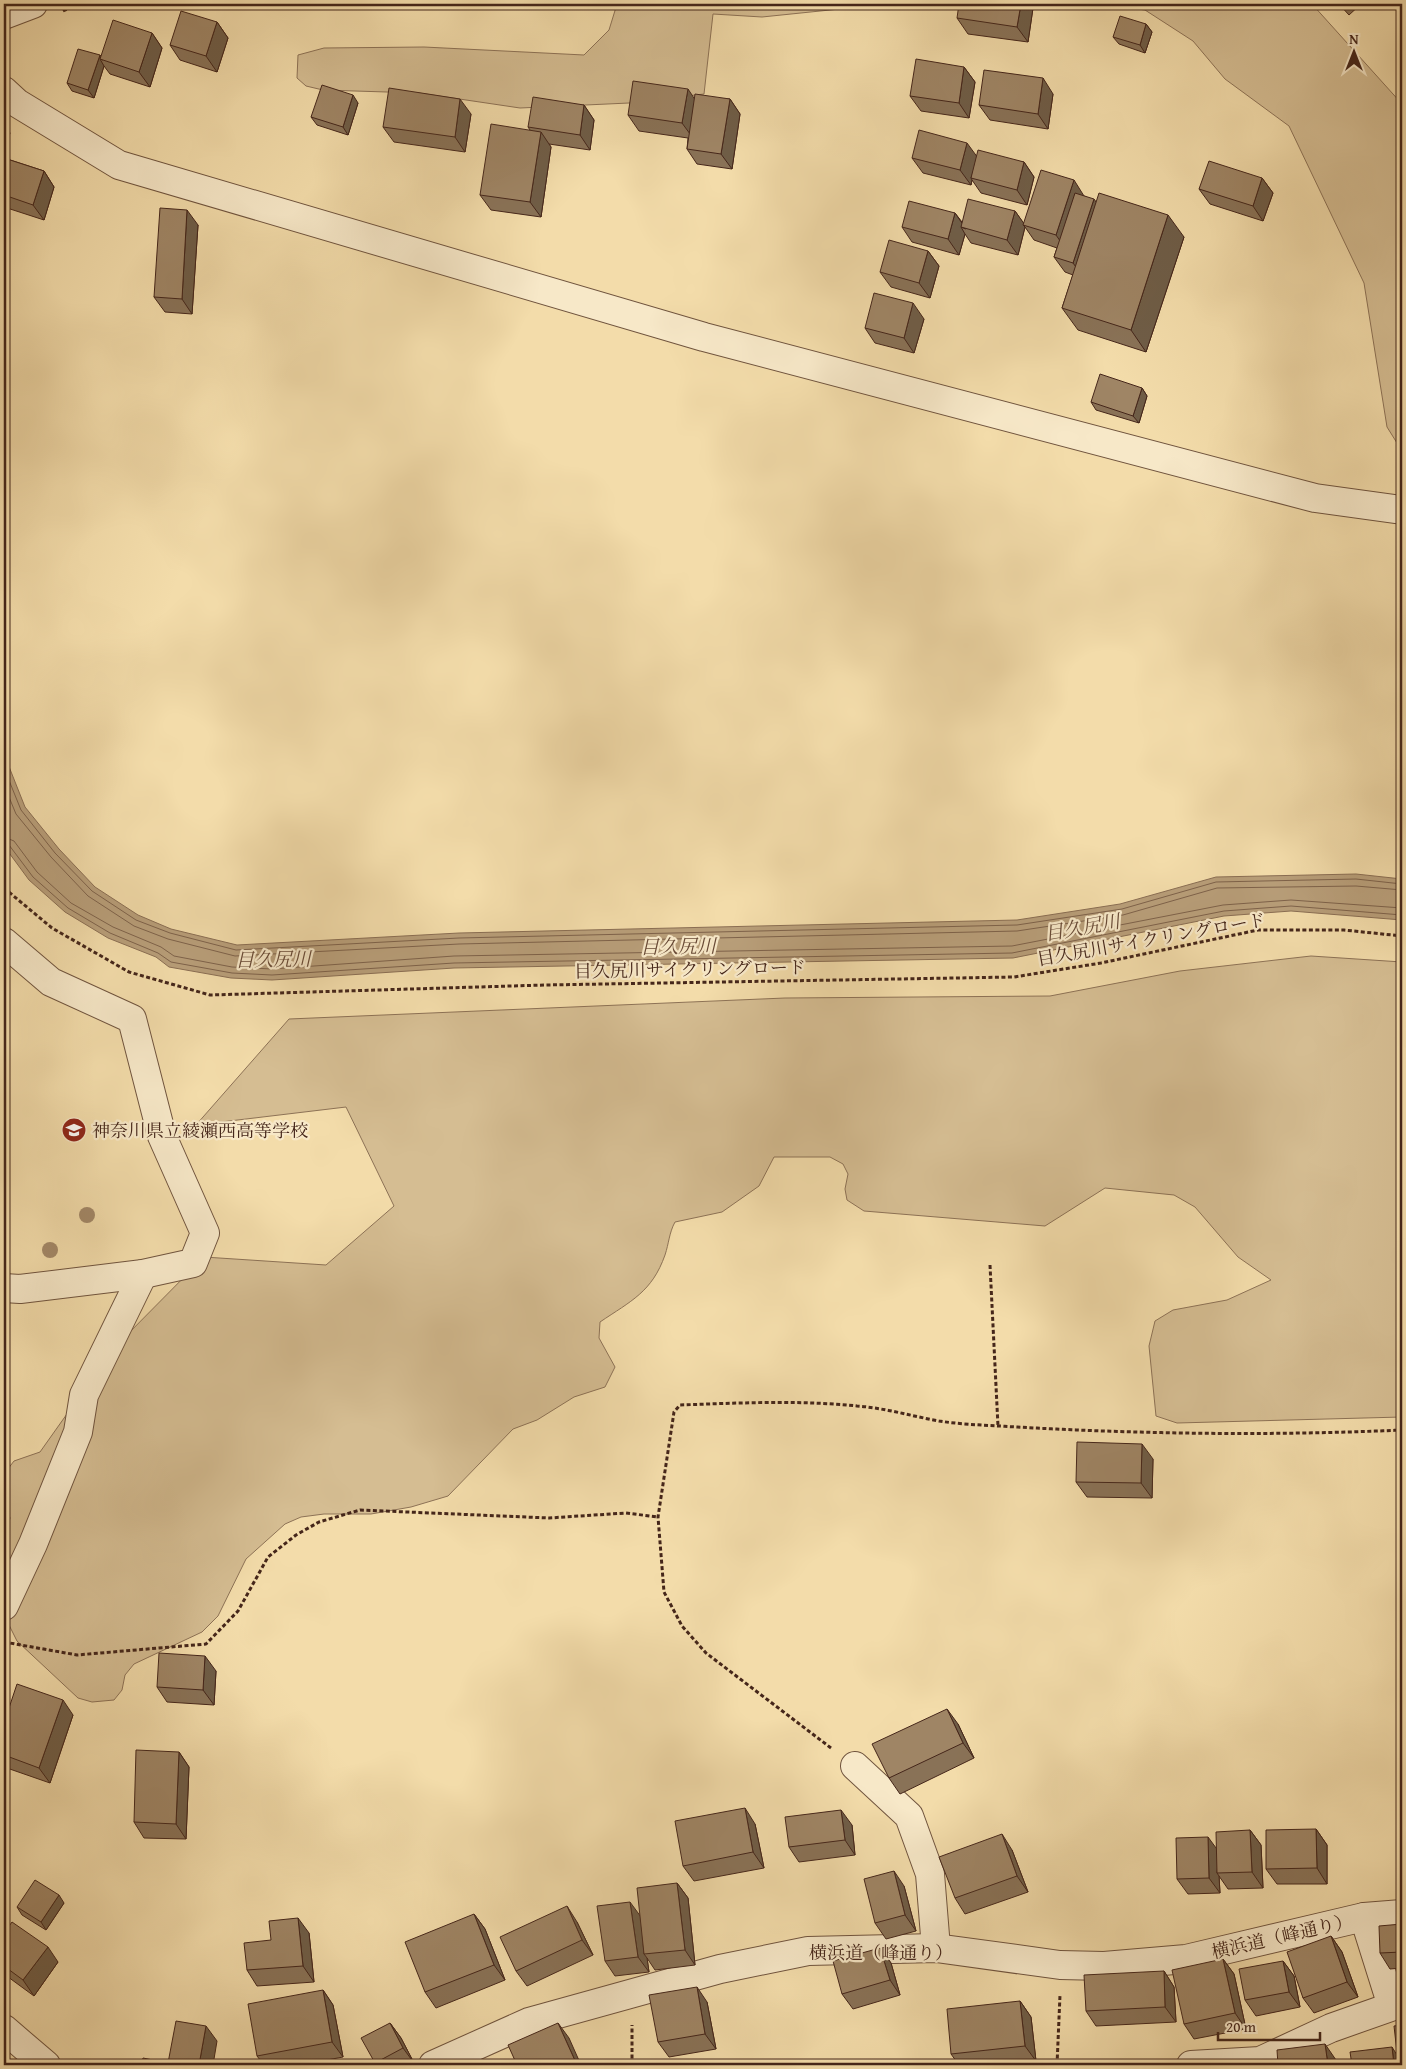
<svg xmlns="http://www.w3.org/2000/svg" width="1406" height="2069" viewBox="0 0 1406 2069" font-family="'Gentium Book Plus','Noto Serif JP',serif">
	<style>
		.green { fill: #d5bd92; stroke: #8d7256 }
		.water { fill: #b89e79; stroke: #8a6e53 }
		.lines { fill: none; stroke-linecap: round; stroke-linejoin: round }
		.shore { stroke: #7e624a; stroke-width: 1 }
		.minor-casing { stroke: #70543e; stroke-width: 30 }
		.path { stroke: #45261a; stroke-width: 3; stroke-dasharray: 4 2.5; stroke-linecap: butt }
		.minor { stroke: #f7e8c8; stroke-width: 28 }
		.tree { fill: #a38868 }
		.wall { fill: #897257; stroke: #45261a }
		.shaded-wall { fill: #6f5d47; stroke: #45261a }
		.building { fill: #9f8565; stroke: #45261a }
		.labels { text-anchor: middle; dominant-baseline: central; stroke-width: 4.5; stroke-linejoin: round; paint-order: stroke }
		.street-label { font-size: 18px; fill: #45261a; stroke: #f7e8c8 }
		.poi-label { font-size: 18px; fill: #45261a; stroke: #f7e8c8; text-anchor: start }
		.water-label { font-size: 19px; font-style: italic; fill: #684a36; stroke: #f7e8c8 }
	</style>
	<rect width="100%" height="100%" fill="#f3dcaa"/>
	<filter id="stains"><feTurbulence type="fractalNoise" baseFrequency=".004" numOctaves="4"/><feColorMatrix values="0 0 0 0 .2 0 0 0 0 .09 0 0 0 0 .02 0 0 0 .5 -.17"/></filter>
	<radialGradient id="worn" r=".72"><stop offset=".6" stop-color="#630" stop-opacity="0"/><stop offset="1" stop-color="#630" stop-opacity=".3"/></radialGradient>
	<!-- green -->
	<g class="green">
		<path d="M617,4h271l-126,13 -49,-3 -9,80 -75,9 -109,5 -101,-15 -96,-3 -17,-4 -9,-8 1,-23 26,-7 100,-1 160,8 25,-25z"/>
		<path d="M1100,4h212l90,100v347l-15,-24 -23,-144 -75,-157 -64,-47 -32,-38 -48,-31z"/>
		<path d="M1311,956l91,6v455l-225,6 -21,-7 -7,-70 6,-25 18,-11 54,-10 44,-20 -33,-23 -43,-50 -21,-12 -69,-7 -60,38 -181,-15 -17,-11 -2,-11 3,-15 -5,-10 -13,-7h-56l-15,29 -37,26 -47,10c-6,11 -6,21 -10,33 -13,37 -34,46 -65,67l-1,16 16,29 -10,20 -31,10 -37,23 -24,9 -65,67 -37,11 -40,7h-47l-23,3 -16,7 -39,35 -28,57 -16,16 -68,32 -9,11 -3,15 -8,10 -22,2 -14,-4 -61,-57 -13,-26v-76l6,-21 -6,-19v-25l10,-13 26,-9 73,-103 91,-92 122,8 68,-59 -48,-99 -150,18 93,-106 496,-21 265,-2 130,-25z"/>
	</g>
	<!-- water -->
	<path class="water" d="M4,754l21,53 34,42 36,38 43,28 33,14 66,16 222,-12 558,-13 103,-16 96,-27 140,-3 46,5v41l-111,-9 -67,5 -211,42 -559,10 -182,12 -41,-2 -62,-11 -13,-10 -48,-19 -43,-26 -36,-32 -25,-34z"/>
	<g class="lines">
		<!-- shore -->
		<g class="shore">
			<path d="M4,768l17,42 34,43 37,38 44,29 34,13 66,17 223,-12 558,-13 105,-16 94,-27 140,-3 46,5"/>
			<path d="M4,785l12,29 35,43 37,39 46,30 34,13 67,17 224,-12 558,-13 106,-16 94,-27 139,-2 46,4"/>
			<path d="M4,837l10,4 23,31 34,31 42,24 48,20 13,9 58,11 40,2 182,-13 558,-10 211,-41 68,-5 111,8"/>
			<path d="M4,844l5,1 24,32 35,31 42,25 48,20 13,9 61,11 40,2 182,-12 558,-10 212,-42 67,-5 111,9"/>
		</g>
		<defs>
			<g id="minor">
				<path d="M4,15l29,-11"/>
				<path d="M4,91l13,12 102,62 585,172 611,161 87,12"/>
				<path d="M4,942l47,40 81,37 30,117 43,97 -12,30 -50,11 -123,15 -16,-1"/>
				<path d="M4,1606l29,-62 45,-112 6,-37 59,-121"/>
				<path d="M855,1766l54,50 21,58 6,74"/>
				<path d="M1364,1917l28,89"/>
				<path d="M4,2029l42,36"/>
				<path d="M433,2065l96,-43 191,-53 88,-18 128,-3 124,17 44,1 82,-7 178,-42 38,-3"/>
				<path d="M1191,2065l69,-4 71,-33 71,-25"/>
			</g>
		</defs>
		<!-- minor casing -->
		<use href="#minor" class="minor-casing"/>
		<!-- path -->
		<g class="path">
			<path d="M63,11l15,-7"/>
			<path d="M4,888l48,40 77,44 81,23 335,-10 469,-8 87,-14 157,-33h86l58,6"/>
			<path d="M990,1265l8,161"/>
			<path d="M4,1642l73,13 129,-11 32,-33 30,-54 28,-22 23,-13 41,-12 189,8 77,-5 32,4"/>
			<path d="M831,1748l-125,-95 -24,-27 -18,-34 -6,-75 16,-105 6,-7c58,-2 119,-5 177,1 28,2 54,10 82,15 19,3 40,4 60,5 134,8 269,10 403,4"/>
			<path d="M632,2065v-40"/>
			<path d="M1057,2065l3,-70"/>
		</g>
		<!-- minor -->
		<use href="#minor" class="minor"/>
	</g>
	<!-- trees -->
	<g class="tree">
		<circle cx="87" cy="1215" r="8"/>
		<circle cx="50" cy="1250" r="8"/>
	</g>
	<!-- wall -->
	<g class="wall">
		<path d="M1339,4h22l-12,11z"/>
		<path d="M1033,8l-5,34 -60,-8 -11,-16z"/>
		<path d="M217,22l11,16 -11,34 -37,-12 -10,-15z"/>
		<path d="M1146,24l6,8 -7,21 -26,-9 -6,-7z"/>
		<path d="M152,33l10,15 -12,39 -40,-13 -6,-8 -10,32 -22,-7 -5,-8 33,-28 1,1z"/>
		<path d="M964,67l11,15 -6,36 -48,-7 -11,-15z"/>
		<path d="M1053,94l-5,35 -58,-9 -11,-15z"/>
		<path d="M694,98l36,1 10,15 -8,55 -35,-5 -10,-15 1,-11 -49,-7 -11,-16z"/>
		<path d="M358,103l-10,32 -31,-10 -6,-8z"/>
		<path d="M584,105l10,15 -4,30 -41,-6 2,3 -10,70 -50,-7 -11,-15 50,-65 -2,-3z"/>
		<path d="M471,114l-6,38 -71,-10 -11,-15z"/>
		<path d="M976,156l48,6 10,15 -7,28 -46,-12 -9,-13 -1,5 -48,-12 -11,-15z"/>
		<path d="M4,158l40,13 10,16 -10,33 -40,-13z"/>
		<path d="M1262,178l11,15 -10,28 -53,-17 -11,-15z"/>
		<path d="M1084,196l12,6 88,35 -38,115 -68,-22 -16,-22 11,-33 -8,-3 -11,-15 3,-9 -23,-8 -9,-13 -7,28 -47,-12 -6,-9 -6,21 -47,-13 -10,-15 53,-14 7,9 53,-11 9,13z"/>
		<path d="M198,225l-6,89 -27,-2 -11,-15z"/>
		<path d="M928,251l11,15 -9,32 -39,-11 -11,-15z"/>
		<path d="M924,319l-10,34 -39,-10 -10,-15z"/>
		<path d="M1142,388l5,8 -8,27 -43,-13 -5,-8z"/>
		<path d="M1153,1459l-1,39 -65,-1 -11,-15z"/>
		<path d="M216,1671l-2,34 -47,-3 -10,-15z"/>
		<path d="M73,1715l-23,68 -46,-16v-44z"/>
		<path d="M958,1724l16,34 -74,36 -11,-16z"/>
		<path d="M179,1752l10,15 -3,72 -42,-1 -10,-16z"/>
		<path d="M755,1824l9,44 -70,13 -11,-15z"/>
		<path d="M852,1825l3,30 -56,7 -10,-15z"/>
		<path d="M1316,1829l11,16v39h-50l-11,-15z"/>
		<path d="M1250,1830l11,15 2,43 -35,1 -9,-13 1,17 -32,1 -11,-15 39,-30z"/>
		<path d="M1012,1850l16,42 -63,22 -10,-16z"/>
		<path d="M677,1883l11,15 7,67 -40,5 -8,-12 2,14 -34,4 -10,-15z"/>
		<path d="M904,1886l12,45 -30,8 -11,-16z"/>
		<path d="M64,1903l-18,27 -24,-15 -5,-8z"/>
		<path d="M474,1914l11,15 20,51 -69,28 -11,-16z"/>
		<path d="M577,1922l16,33 -66,31 -11,-15z"/>
		<path d="M1402,1924v44l-12,1 -10,-16z"/>
		<path d="M4,1933l54,29 -24,34 -30,-22z"/>
		<path d="M309,1933l5,49 -57,4 -10,-16 24,-30z"/>
		<path d="M1331,1936l11,16 16,45 -44,16 -11,-15z"/>
		<path d="M880,1948l11,15 9,32 -47,14 -11,-15z"/>
		<path d="M1223,1959l11,15 12,55 -52,10 -10,-15z"/>
		<path d="M1283,1961l11,15 6,31 -44,9 -11,-16z"/>
		<path d="M1164,1971l10,16 2,35 -80,4 -10,-15z"/>
		<path d="M323,1990l10,15 10,52 -43,8h-36l-7,-9z"/>
		<path d="M1020,2001l11,16 5,44 -38,4h-39l-8,-11z"/>
		<path d="M707,2002l9,47 -47,8 -11,-15z"/>
		<path d="M390,2023l11,15 13,25 -4,2h-34l-1,-2z"/>
		<path d="M1398,2061h4v4h-1z"/>
	</g>
	<!-- shaded-wall -->
	<g class="shaded-wall">
		<path d="M1021,4h9l3,4 -5,34 -11,-15z"/>
		<path d="M217,22l11,16 -11,34 -11,-16z"/>
		<path d="M1146,24l6,8 -7,21 -5,-8z"/>
		<path d="M152,33l10,15 -12,39 -11,-15z"/>
		<path d="M100,55l3,5 -3,-1 4,7 -10,32 -6,-8z"/>
		<path d="M964,67l11,15 -6,36 -10,-15z"/>
		<path d="M1043,78l10,16 -5,35 -10,-15z"/>
		<path d="M688,89l10,15 -5,34 -11,-15z"/>
		<path d="M353,95l5,8 -10,32 -5,-8z"/>
		<path d="M460,99l11,15 -6,38 -10,-15z"/>
		<path d="M730,99l10,15 -8,55 -11,-15z"/>
		<path d="M584,105l10,15 -4,30 -10,-15z"/>
		<path d="M5,125l5,8 -6,20v-24z"/>
		<path d="M541,132l10,15 -10,70 -11,-15z"/>
		<path d="M967,143l11,15 -7,20 1,2 -1,5 -11,-15z"/>
		<path d="M1024,162l10,15 -7,28 -10,-15z"/>
		<path d="M44,171l10,16 -10,33 -11,-15z"/>
		<path d="M1262,178l11,15 -10,28 -10,-15z"/>
		<path d="M1074,180l10,16 -17,55 -11,-16z"/>
		<path d="M1094,199l11,15 -21,64 -11,-15z"/>
		<path d="M187,210l11,15 -6,89 -10,-15z"/>
		<path d="M1015,211l10,14h-2l2,2 -7,28 -11,-15z"/>
		<path d="M955,213l11,16 -5,-2 4,7 -6,21 -11,-16z"/>
		<path d="M1168,215l16,22 -38,115 -15,-22z"/>
		<path d="M928,251l11,15 -9,32 -11,-15z"/>
		<path d="M913,303l11,16 -10,34 -10,-15z"/>
		<path d="M1142,388l5,8 -8,27 -6,-7z"/>
		<path d="M1142,1444l11,15 -1,39 -11,-15z"/>
		<path d="M205,1656l11,15 -2,34 -11,-15z"/>
		<path d="M63,1700l10,15 -23,68 -11,-15z"/>
		<path d="M947,1709l11,15 16,34 -11,-15z"/>
		<path d="M179,1752l10,15 -3,72 -10,-15z"/>
		<path d="M745,1808l10,16 9,44 -11,-16z"/>
		<path d="M841,1810l11,15 3,30 -10,-15z"/>
		<path d="M1316,1829l11,16v39l-10,-16z"/>
		<path d="M1250,1830l11,15 2,43 -11,-16z"/>
		<path d="M1002,1834l10,16 16,42 -11,-16z"/>
		<path d="M1208,1837l11,15 -2,21 2,3 1,17 -11,-15z"/>
		<path d="M894,1871l10,15 12,45 -11,-16z"/>
		<path d="M677,1883l11,15 7,67 -10,-15z"/>
		<path d="M59,1895l5,8 -18,27 -5,-8z"/>
		<path d="M630,1902l11,15 3,37 3,4 2,14 -11,-15z"/>
		<path d="M567,1906l10,16 16,33 -11,-15z"/>
		<path d="M474,1914l11,15 20,51 -11,-15z"/>
		<path d="M298,1918l11,15 5,49 -11,-16z"/>
		<path d="M1331,1936l11,16 16,45 -11,-15z"/>
		<path d="M48,1947l10,15 -24,34 -11,-16z"/>
		<path d="M880,1948l11,15 9,32 -10,-15z"/>
		<path d="M1223,1959l11,15 12,55 -11,-16z"/>
		<path d="M1283,1961l11,15 6,31 -11,-15z"/>
		<path d="M1164,1971l10,16 2,35 -11,-15z"/>
		<path d="M697,1987l10,15 9,47 -11,-15z"/>
		<path d="M323,1990l10,15 10,52 -11,-15z"/>
		<path d="M1020,2001l11,16 5,44 -11,-15z"/>
		<path d="M390,2023l11,15 13,25 -11,-15z"/>
		<path d="M558,2023l11,15 12,27h-4z"/>
		<path d="M206,2026l11,15 -4,24h-14z"/>
		<path d="M1325,2044l11,16 1,5h-9z"/>
		<path d="M1392,2047l5,8 2,10h-5z"/>
	</g>
	<!-- building -->
	<g class="building">
		<path d="M959,4h62l-4,23 -60,-9z"/>
		<path d="M181,11l36,11 -11,34 -36,-11z"/>
		<path d="M1120,16l26,8 -6,21 -27,-8z"/>
		<path d="M113,20l39,13 -13,39 -39,-13z"/>
		<path d="M78,49l22,6 -12,35 -21,-7z"/>
		<path d="M916,59l48,8 -5,36 -49,-7z"/>
		<path d="M984,70l59,8 -5,36 -59,-9z"/>
		<path d="M633,81l55,8 -6,34 -54,-8z"/>
		<path d="M322,85l31,10 -10,32 -32,-10z"/>
		<path d="M389,88l71,11 -5,38 -72,-10z"/>
		<path d="M695,94l35,5 -9,55 -34,-5z"/>
		<path d="M533,97l51,8 -4,30 -52,-8z"/>
		<path d="M491,124l50,8 -11,70 -50,-7z"/>
		<path d="M919,130l48,13 -7,27 -48,-12z"/>
		<path d="M978,150l46,12 -7,28 -46,-12z"/>
		<path d="M4,158l40,13 -11,34 -29,-10z"/>
		<path d="M1209,161l53,17 -9,28 -54,-17z"/>
		<path d="M1041,170l33,10 -18,55 -33,-10z"/>
		<path d="M1075,193l19,6 -21,64 -19,-6z"/>
		<path d="M1099,193l69,22 -37,115 -69,-22z"/>
		<path d="M968,199l47,12 -8,29 -46,-13z"/>
		<path d="M909,201l46,12 -7,26 -46,-12z"/>
		<path d="M160,208l27,2 -5,89 -28,-2z"/>
		<path d="M889,240l39,11 -9,32 -39,-11z"/>
		<path d="M874,293l39,10 -9,35 -39,-10z"/>
		<path d="M1100,374l42,14 -9,28 -42,-14z"/>
		<path d="M1077,1442l65,2 -1,39 -65,-1z"/>
		<path d="M159,1653l46,3 -2,34 -46,-3z"/>
		<path d="M17,1684l46,16 -24,68 -35,-13v-32z"/>
		<path d="M947,1709l16,34 -74,35 -17,-34z"/>
		<path d="M136,1750l43,2 -3,72 -42,-2z"/>
		<path d="M745,1808l8,44 -70,14 -8,-45z"/>
		<path d="M841,1810l4,30 -56,7 -4,-30z"/>
		<path d="M1316,1829l1,39 -51,1v-39z"/>
		<path d="M1250,1830l2,42 -35,1 -1,-41z"/>
		<path d="M1002,1834l15,42 -62,22 -16,-41z"/>
		<path d="M1208,1837l1,41 -32,1 -1,-41z"/>
		<path d="M894,1871l11,44 -30,8 -11,-44z"/>
		<path d="M35,1880l24,15 -18,27 -24,-15z"/>
		<path d="M677,1883l8,67 -41,4 -7,-66z"/>
		<path d="M630,1902l8,55 -33,4 -8,-55z"/>
		<path d="M567,1906l15,34 -66,31 -16,-34z"/>
		<path d="M474,1914l20,51 -69,27 -20,-50z"/>
		<path d="M298,1918l5,48 -56,4 -3,-27 27,-3 -2,-19z"/>
		<path d="M12,1922l36,25 -25,33 -19,-14v-33z"/>
		<path d="M1402,1924v28l-22,1 -1,-27z"/>
		<path d="M1331,1936l16,46 -44,16 -16,-46z"/>
		<path d="M880,1948l10,32 -48,14 -9,-33z"/>
		<path d="M1223,1959l12,54 -51,11 -12,-54z"/>
		<path d="M1283,1961l6,31 -44,8 -6,-31z"/>
		<path d="M1164,1971l1,36 -79,4 -2,-36z"/>
		<path d="M697,1987l8,47 -47,8 -9,-47z"/>
		<path d="M323,1990l9,52 -75,14 -9,-52z"/>
		<path d="M1020,2001l5,45 -74,8 -4,-45z"/>
		<path d="M176,2021l30,5 -7,39h-58l2,-7 25,5z"/>
		<path d="M390,2023l13,25 -28,15 -14,-25z"/>
		<path d="M558,2023l19,42h-60l-9,-20z"/>
		<path d="M1402,2025v36h-4l-4,-35z"/>
		<path d="M1325,2044l3,21h-50l-1,-15z"/>
		<path d="M1392,2047l2,18h-42l-2,-13z"/>
	</g>
	<!-- icons -->
	<defs>
		<symbol id="school-disc" viewBox="-11 -11 22 22"><circle r="9.5" fill="#8f2418" stroke="#f7e8c8"/><path d="M0-5L7-2L0 1L-7-2ZM-4 1L0 2.5L4 1V4Q0 6-4 4Z" fill="#fff"/></symbol>
	</defs>
	<g fill-rule="evenodd">
		<use href="#school-disc" x="60" y="1116" width="28" height="28"/>
	</g>
	<g class="labels">
		<!-- street labels -->
		<g class="street-label">
			<text transform="translate(1151 939) rotate(-10)">目久尻川サイクリングロード</text>
			<text transform="translate(690 969) rotate(-1)">目久尻川サイクリングロード</text>
			<text transform="translate(1282 1936) rotate(-13)">横浜道（峰通り）</text>
			<text x="881" y="1952">横浜道（峰通り）</text>
		</g>
		<!-- poi labels -->
		<g class="poi-label">
			<text x="92" y="1130">神奈川県立綾瀬西高等学校</text>
		</g>
		<!-- water labels -->
		<g class="water-label">
			<text transform="translate(1082 927) rotate(-10)">目久尻川</text>
			<text transform="translate(678 946) rotate(-1)">目久尻川</text>
			<text transform="translate(273 959) rotate(-1)">目久尻川</text>
		</g>
	</g>
	<!-- margin -->
	<rect width="1406" height="2069" fill="none" stroke="#f3dcaa" stroke-width="20"/>
	<rect x="5" y="5" width="1396" height="2059" fill="none" stroke="#45261a" stroke-width="2.5"/>
	<rect x="10" y="10" width="1386" height="2049" fill="none" stroke="#45261a"/>
	<!-- north arrow -->
	<g transform="translate(1354 52)" stroke="#f7e8c8" stroke-width="4" paint-order="stroke">
	<path d="M0-4L9 19L0 12L-9 19Z" fill="#45261a"/>
	<text y="-8" font-size="14" font-weight="bold" text-anchor="middle" fill="#45261a">N</text>
	</g>
	<!-- scale -->
	<path d="M1218 2032v8h102v-8" fill="none" stroke="#45261a" stroke-width="2.5"/>
	<text x="1226" y="2032" font-size="15" fill="#45261a" stroke="#f7e8c8" stroke-width="4" paint-order="stroke">20 m</text>
	<rect width="100%" height="100%" filter="url(#stains)"/>
	<rect width="100%" height="100%" fill="url(#worn)"/>
</svg>
